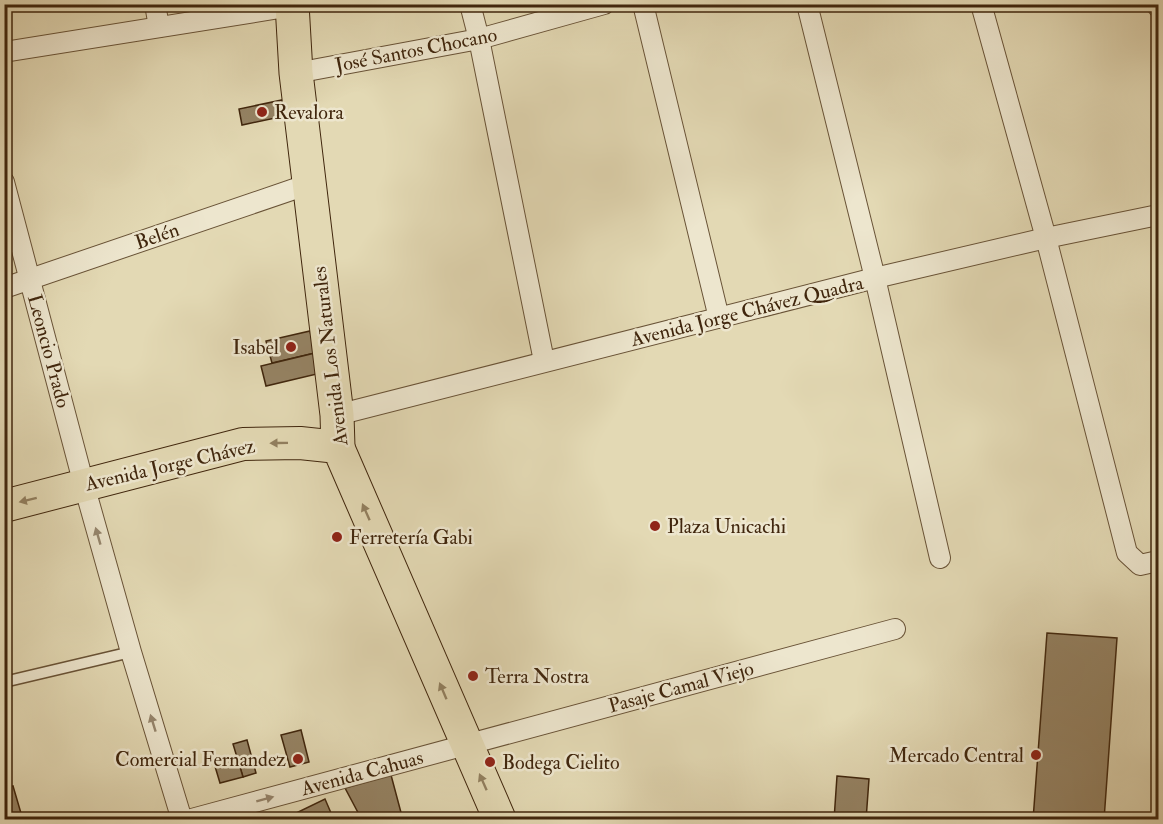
<svg xmlns="http://www.w3.org/2000/svg" width="1163" height="824" viewBox="0 0 1163 824" font-family="'IM FELL Double Pica',serif">
	<style>
		.building { fill: #958364; stroke: #40260d; stroke-width: 1.5 }
		.lines { fill: none; stroke-linecap: round; stroke-linejoin: round }
		.lane-casing { stroke: #695337; stroke-width: 13 }
		.street-casing { stroke: #695337; stroke-width: 22 }
		.primary-casing { stroke: #40260d; stroke-width: 34 }
		.highway-casing { stroke: #40260d; stroke-width: 35 }
		.lane { stroke: #ede6ce; stroke-width: 10 }
		.street { stroke: #ede6ce; stroke-width: 20 }
		.primary { stroke: #e3d9b4; stroke-width: 32 }
		.highway { stroke: #e3d9b4; stroke-width: 33 }
		.oneway { fill: #928060 }
		.oneway2 { fill: #96866e }
		.poi-dot { fill: #8f2418; stroke: #ede6ce; stroke-width: 2 }
		.labels { text-anchor: middle; dominant-baseline: central; stroke-width: 5; stroke-linejoin: round; paint-order: stroke }
		.street-label { font-size: 20px; fill: #40260d; stroke: #ede6ce }
		.poi-label { font-size: 20px; fill: #40260d; stroke: #ede6ce; text-anchor: start }
	</style>
	<rect width="100%" height="100%" fill="#e3d9b4"/>
	<filter id="stains"><feTurbulence type="fractalNoise" baseFrequency=".00333" numOctaves="4"/><feColorMatrix values="0 0 0 0 .2 0 0 0 0 .09 0 0 0 0 .02 0 0 0 .5 -.17"/></filter>
	<radialGradient id="worn" r=".72"><stop offset=".6" stop-color="#630" stop-opacity="0"/><stop offset="1" stop-color="#630" stop-opacity=".3"/></radialGradient>
	<!-- building -->
	<g class="building">
		<path d="M282,100l3,16 -43,9 -3,-16z"/>
		<path d="M310,331l5,22 -43,10 -6,-22z"/>
		<path d="M315,353l6,20 -55,13 -5,-20z"/>
		<path d="M1047,633l70,5 -13,182h-71z"/>
		<path d="M301,730l8,32 -19,5 -9,-32z"/>
		<path d="M247,740l9,33 -13,4 -10,-33z"/>
		<path d="M237,757l6,20 -23,6 -6,-20z"/>
		<path d="M391,775l12,45h-41l-17,-32z"/>
		<path d="M837,776l32,3 -3,41h-32z"/>
		<path d="M13,786l10,34h-19v-32z"/>
		<path d="M325,799l9,21h-36l-4,-6z"/>
	</g>
	<g class="lines">
		<defs>
			<path id="lane" d="M4,682l127,-30"/>
			<g id="street">
				<path d="M155,4l4,23"/>
				<path d="M470,4l9,35 65,322"/>
				<path d="M643,4l76,314"/>
				<path d="M807,4l68,274 65,280"/>
				<path d="M981,4l65,234 81,315 13,12 18,-4"/>
				<path d="M1158,4v3"/>
				<path d="M4,52l288,-46"/>
				<path d="M296,73l183,-34 125,-35"/>
				<path d="M4,182l80,303 47,167 51,168"/>
				<path d="M4,288l305,-104"/>
				<path d="M337,415l538,-137 171,-40 112,-23"/>
				<path d="M188,820l707,-191"/>
			</g>
			<path id="primary" d="M4,506l239,-62 57,-1 38,4 162,373"/>
			<path id="highway" d="M292,4l4,69 41,342 1,32"/>
		</defs>
		<!-- lane casing -->
		<use href="#lane" class="lane-casing"/>
		<!-- street casing -->
		<use href="#street" class="street-casing"/>
		<!-- primary casing -->
		<use href="#primary" class="primary-casing"/>
		<!-- highway casing -->
		<use href="#highway" class="highway-casing"/>
		<!-- lane -->
		<use href="#lane" class="lane"/>
		<!-- street -->
		<use href="#street" class="street"/>
		<!-- primary -->
		<use href="#primary" class="primary"/>
		<!-- highway -->
		<use href="#highway" class="highway"/>
	</g>
	<!-- one-way arrows -->
	<defs><path id="oneway-solid" d="M-6-.8H1V-3.2L6.5 0L1 3.2V.8H-6Z" transform="scale(1.5)"/></defs>
	<g class="oneway">
		<use href="#oneway-solid" transform="translate(279 443) rotate(179)"/>
		<use href="#oneway-solid" transform="translate(28 500) rotate(166)"/>
		<use href="#oneway-solid" transform="translate(366 512) rotate(-114)"/>
		<use href="#oneway-solid" transform="translate(443 691) rotate(-113)"/>
		<use href="#oneway-solid" transform="translate(483 782) rotate(-114)"/>
	</g>
	<g class="oneway2">
		<use href="#oneway-solid" transform="translate(98 536) rotate(-106)"/>
		<use href="#oneway-solid" transform="translate(153 723) rotate(-107)"/>
		<use href="#oneway-solid" transform="translate(265 799) rotate(-15)"/>
	</g>
	<!-- markers -->
	<g class="poi-dot">
		<circle cx="262" cy="112" r="6"/>
		<circle cx="291" cy="347" r="6"/>
		<circle cx="655" cy="526" r="6"/>
		<circle cx="337" cy="537" r="6"/>
		<circle cx="473" cy="676" r="6"/>
		<circle cx="1036" cy="755" r="6"/>
		<circle cx="298" cy="759" r="6"/>
		<circle cx="490" cy="762" r="6"/>
	</g>
	<g class="labels">
		<!-- street labels -->
		<g class="street-label">
			<text transform="translate(416 50) rotate(-11)">José Santos Chocano</text>
			<text transform="translate(157 236) rotate(-19)">Belén</text>
			<text transform="translate(747 311) rotate(-14)">Avenida Jorge Chávez Quadra</text>
			<text transform="translate(49 351) rotate(75)">Leoncio Prado</text>
			<text transform="translate(330 356) rotate(-97)">Avenida Los Naturales</text>
			<text transform="translate(170 465) rotate(-13)">Avenida Jorge Chávez</text>
			<text transform="translate(681 687) rotate(-15)">Pasaje Camal Viejo</text>
			<text transform="translate(362 773) rotate(-15)">Avenida Cahuas</text>
		</g>
		<!-- poi labels -->
		<g class="poi-label">
			<text x="274" y="112">Revalora</text>
			<text x="279" y="347" text-anchor="end">Isabel</text>
			<text x="667" y="526">Plaza Unicachi</text>
			<text x="349" y="537">Ferretería Gabi</text>
			<text x="485" y="676">Terra Nostra</text>
			<text x="1024" y="755" text-anchor="end">Mercado Central</text>
			<text x="286" y="759" text-anchor="end">Comercial Fernandez</text>
			<text x="502" y="762">Bodega Cielito</text>
		</g>
	</g>
	<!-- margin -->
	<rect width="1163" height="824" fill="none" stroke="#e3d9b4" stroke-width="24"/>
	<rect x="6" y="6" width="1151" height="812" fill="none" stroke="#40260d" stroke-width="3"/>
	<rect x="12" y="12" width="1139" height="800" fill="none" stroke="#40260d" stroke-width="1.5"/>
	<rect width="100%" height="100%" filter="url(#stains)"/>
	<rect width="100%" height="100%" fill="url(#worn)"/>
</svg>
